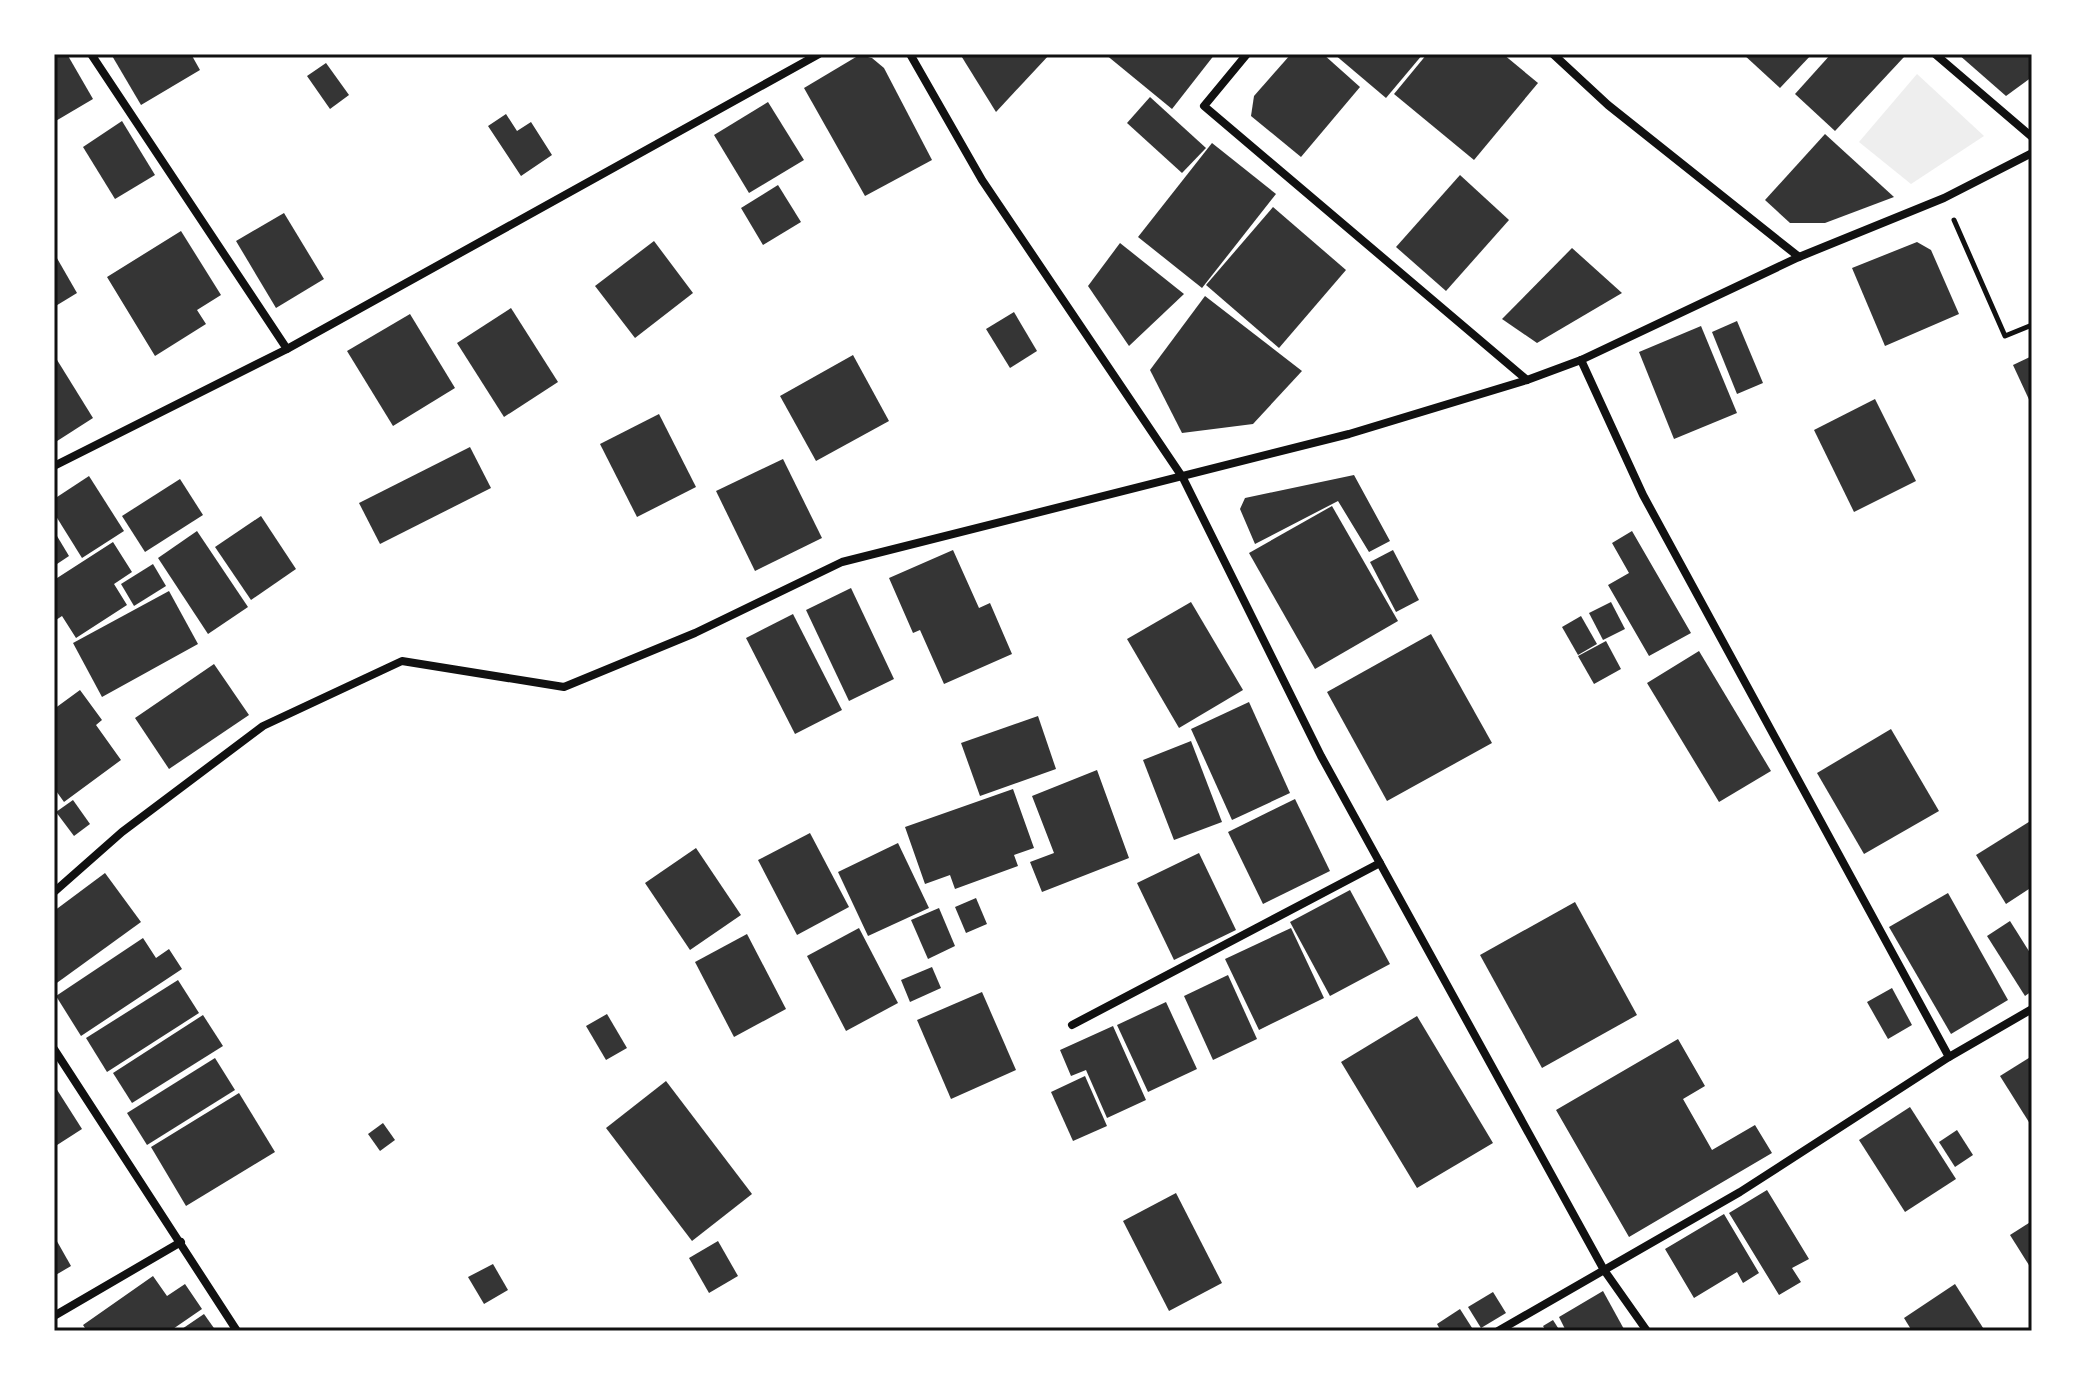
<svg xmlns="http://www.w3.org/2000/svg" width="2086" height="1385" viewBox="0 0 2086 1385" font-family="'PT Sans Narrow',sans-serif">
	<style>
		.green { fill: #eee }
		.building { fill: #353535 }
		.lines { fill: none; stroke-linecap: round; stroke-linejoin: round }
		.path { stroke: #111; stroke-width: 5 }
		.minor { stroke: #111; stroke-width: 8 }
		.neatline { fill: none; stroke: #111; stroke-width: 3 }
	</style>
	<rect width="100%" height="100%" fill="#fff"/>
	<!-- green -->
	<path class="green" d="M1917,74l67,62 -73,48 -52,-42z"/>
	<!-- building -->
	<g class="building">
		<path d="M54,54h13l26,45 -39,23z"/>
		<path d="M111,54h80l9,16 -59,35z"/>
		<path d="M960,54h90l-54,58z"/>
		<path d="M1105,54h110l-43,55z"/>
		<path d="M1291,54h32l37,33 -59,70 -50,-41 3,-20z"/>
		<path d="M1334,54h89l-37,44z"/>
		<path d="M1427,54h76l35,29 -64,77 -80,-66z"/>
		<path d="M1743,54h69l-32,34z"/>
		<path d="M1831,54h69l4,3 -69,74 -40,-37z"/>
		<path d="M1958,54h74v23l-26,19z"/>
		<path d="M864,56l8,2 12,10 48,92 -67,36 -61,-108 52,-31z"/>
		<path d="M326,63l23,32 -19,14 -23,-33z"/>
		<path d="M1150,97l56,51 -24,25 -55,-50z"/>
		<path d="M768,102l36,58 -55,33 -35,-58z"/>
		<path d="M506,114l11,17 14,-9 21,33 -31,21 -33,-50z"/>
		<path d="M122,121l33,54 -40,24 -32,-52z"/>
		<path d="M1825,134l69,63 -69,26h-35l-25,-23z"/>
		<path d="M1212,143l64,51 -74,94 -64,-51z"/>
		<path d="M1460,175l49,45 -63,71 -50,-44z"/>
		<path d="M778,185l23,37 -38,23 -22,-37z"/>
		<path d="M1273,207l73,63 -67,78 -73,-63z"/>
		<path d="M284,213l40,66 -48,29 -40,-67z"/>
		<path d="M181,231l40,64 -24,15 9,14 -51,32 -48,-79z"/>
		<path d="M654,241l39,52 -58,45 -40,-52z"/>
		<path d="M1917,242l14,8 28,64 -74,32 -33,-78z"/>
		<path d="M1120,243l64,51 -55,52 -41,-60z"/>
		<path d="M1572,248l50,45 -85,50 -35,-24z"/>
		<path d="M54,253l23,40 -23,14z"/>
		<path d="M1205,296l97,75 -49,53 -71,9 -32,-63z"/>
		<path d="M511,308l47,74 -54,35 -47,-74z"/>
		<path d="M1014,312l23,39 -27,17 -24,-39z"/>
		<path d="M410,314l45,74 -62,38 -46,-75z"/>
		<path d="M1737,321l26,62 -26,11 -25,-62z"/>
		<path d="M1701,326l36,87 -63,26 -35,-87z"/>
		<path d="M54,355l39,63 -39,25z"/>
		<path d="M853,355l36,66 -73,40 -36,-65z"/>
		<path d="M2032,356v50l-19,-41z"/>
		<path d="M1875,399l41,82 -62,31 -40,-82z"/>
		<path d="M659,414l37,73 -59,30 -37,-73z"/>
		<path d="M470,447l21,41 -111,56 -21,-41z"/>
		<path d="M783,459l39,79 -67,33 -39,-80z"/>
		<path d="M1354,475l36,66 -21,11 -31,-51 -83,43 -15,-35 5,-11z"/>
		<path d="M89,476l35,55 -42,27 -28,-45v-14z"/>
		<path d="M180,479l23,36 -58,37 -23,-36z"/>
		<path d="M1332,506l66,115 -83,48 -66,-116z"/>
		<path d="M261,516l35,53 -45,31 -36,-53z"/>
		<path d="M54,531l15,25 -15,10z"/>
		<path d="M197,531l51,76 -40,27 -50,-76z"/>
		<path d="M1632,531l59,102 -42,23 -41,-71 21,-12 -17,-30z"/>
		<path d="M113,542l19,30 -18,12 13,21 -51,33 -14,-22 -6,4 -2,-3v-37z"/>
		<path d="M953,550l26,58 11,-5 22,51 -68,30 -24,-54 -7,3 -24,-55z"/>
		<path d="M1393,550l26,50 -23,12 -26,-50z"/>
		<path d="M153,564l13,22 -32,20 -13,-22z"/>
		<path d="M851,588l43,91 -45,22 -43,-91z"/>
		<path d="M169,591l29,53 -96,53 -29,-54z"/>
		<path d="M1191,602l52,88 -64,38 -52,-89z"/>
		<path d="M1611,602l14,27 -22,11 -14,-27z"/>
		<path d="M793,614l49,96 -47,24 -49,-96z"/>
		<path d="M1581,616l16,28 -19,11 -16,-28z"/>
		<path d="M1431,634l61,109 -105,58 -60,-109z"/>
		<path d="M1606,641l15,28 -27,15 -16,-28z"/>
		<path d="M1699,651l72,120 -52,31 -72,-119z"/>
		<path d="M214,664l35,51 -80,54 -34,-51z"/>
		<path d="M80,690l22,30 -6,5 25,35 -57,42 -10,-14v-79z"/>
		<path d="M1249,702l41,91 -58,27 -41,-91z"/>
		<path d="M1038,716l18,53 -76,27 -19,-53z"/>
		<path d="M1891,729l48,82 -75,43 -47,-81z"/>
		<path d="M1191,741l31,81 -48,18 -31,-80z"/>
		<path d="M1097,770l32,88 -87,34 -12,-30 24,-9 -22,-57z"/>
		<path d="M1013,789l21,59 -20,7 4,11 -63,23 -5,-14 -25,9 -20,-57z"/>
		<path d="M1295,799l35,72 -67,33 -35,-72z"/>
		<path d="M73,800l17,24 -16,12 -18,-24z"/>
		<path d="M2032,820v67l-26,17 -30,-49z"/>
		<path d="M810,833l39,74 -52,28 -39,-75z"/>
		<path d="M898,843l31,65 -61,28 -30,-64z"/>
		<path d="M696,848l45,67 -51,35 -45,-67z"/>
		<path d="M1199,853l37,77 -62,30 -37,-77z"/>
		<path d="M105,873l36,49 -87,63v-74z"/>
		<path d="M1350,890l40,74 -60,32 -40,-74z"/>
		<path d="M1948,893l60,107 -57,34 -62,-107z"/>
		<path d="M976,898l11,26 -21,9 -11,-26z"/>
		<path d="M1575,902l62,113 -95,53 -62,-113z"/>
		<path d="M939,908l16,38 -27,13 -17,-39z"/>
		<path d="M2010,921l22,35v35l-7,5 -38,-60z"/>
		<path d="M859,928l39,75 -52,28 -39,-75z"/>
		<path d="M1291,928l33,70 -65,32 -34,-71z"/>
		<path d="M747,934l39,75 -52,28 -39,-75z"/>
		<path d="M143,938l13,20 13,-9 13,20 -101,67 -25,-40z"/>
		<path d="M932,967l9,21 -31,14 -9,-22z"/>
		<path d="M1228,975l29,64 -44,21 -29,-64z"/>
		<path d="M178,980l21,33 -92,59 -21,-34z"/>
		<path d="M1892,988l20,37 -24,14 -21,-37z"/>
		<path d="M982,992l34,78 -65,29 -34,-79z"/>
		<path d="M1166,1002l31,67 -49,23 -31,-67z"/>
		<path d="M607,1014l20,34 -21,12 -20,-34z"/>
		<path d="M203,1015l20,31 -91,57 -19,-30z"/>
		<path d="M1417,1016l76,127 -76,45 -76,-126z"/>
		<path d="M1113,1026l33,74 -39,18 -21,-48 -15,6 -11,-26z"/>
		<path d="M1678,1039l27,47 -22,13 29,51 43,-25 17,28 -143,84 -73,-127z"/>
		<path d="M2032,1056v71l-32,-51z"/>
		<path d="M215,1058l20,32 -88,55 -20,-32z"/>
		<path d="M1085,1076l22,50 -34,15 -22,-49z"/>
		<path d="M666,1081l86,113 -60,47 -86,-113z"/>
		<path d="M54,1085l28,44 -28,18z"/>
		<path d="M239,1093l36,59 -89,54 -35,-59z"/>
		<path d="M1910,1107l46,72 -51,33 -46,-72z"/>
		<path d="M383,1123l12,17 -15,11 -12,-17z"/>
		<path d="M1957,1130l16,25 -18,12 -16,-25z"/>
		<path d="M1767,1190l42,69 -17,9 9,14 -22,13 -50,-82z"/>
		<path d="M1176,1193l46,90 -53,28 -46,-90z"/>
		<path d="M1724,1214l35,59 -16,10 -6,-11 -43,26 -29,-49z"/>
		<path d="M2032,1221v49l-22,-35z"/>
		<path d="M54,1236l17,30 -17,10z"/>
		<path d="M718,1241l20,35 -29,17 -20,-35z"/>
		<path d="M493,1264l15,26 -24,14 -16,-27z"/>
		<path d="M153,1276l14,20 18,-12 17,25 -32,22h-83l-4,-6z"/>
		<path d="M1955,1284l30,47h-73l-8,-13z"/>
		<path d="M1603,1291l22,40h-59l-7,-14z"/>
		<path d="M1493,1292l13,21 -25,15 -13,-21z"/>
		<path d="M1460,1309l14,22h-33l-4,-7z"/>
		<path d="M204,1314l12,17h-37z"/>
		<path d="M1553,1320l7,11h-14l-3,-5z"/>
	</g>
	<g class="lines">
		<!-- path -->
		<path class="path" d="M1954,220l51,116 27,-11"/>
		<!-- minor -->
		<g class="minor">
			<path d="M91,54l196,295"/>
			<path d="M910,54l72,126 201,298 138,278 283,514 43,61"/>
			<path d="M1247,54l-43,52 323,274"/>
			<path d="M1553,54l55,51 191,152"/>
			<path d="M1935,54l97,83"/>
			<path d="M1581,360l62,135 306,562"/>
			<path d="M54,466l233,-117 532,-295"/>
			<path d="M54,892l68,-60 141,-106 139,-65 162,26 131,-54 147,-71 507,-128 178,-54 54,-20 218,-103 145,-59 88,-45"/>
			<path d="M1072,1025l308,-162"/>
			<path d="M54,1049l183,282"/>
			<path d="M54,1316l127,-74"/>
			<path d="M1498,1331l242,-139 209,-135 83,-48"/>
		</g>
	</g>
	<!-- border -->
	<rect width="2086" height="1385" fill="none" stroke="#ffffff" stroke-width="112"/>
	<rect x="56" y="56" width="1974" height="1273" class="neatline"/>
</svg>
